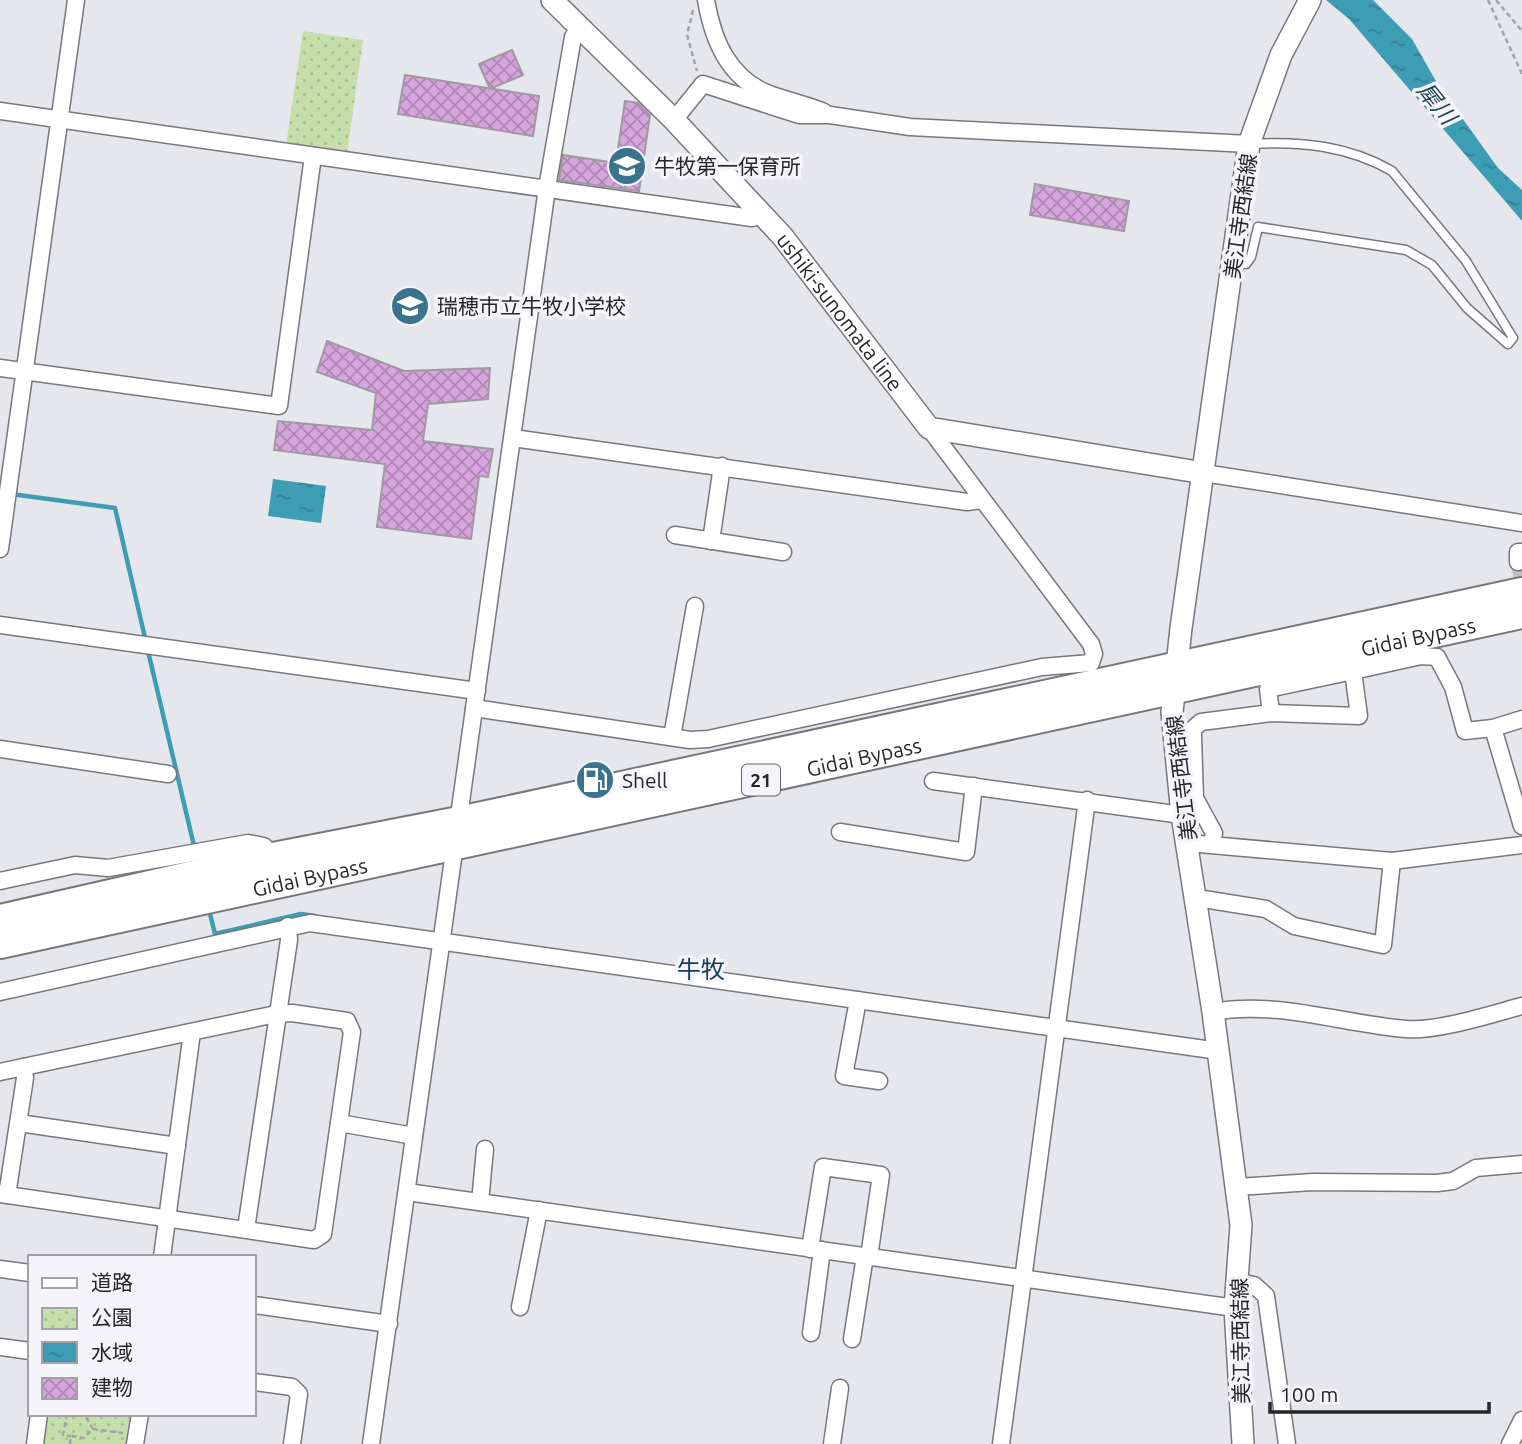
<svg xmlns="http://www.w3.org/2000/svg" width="1522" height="1444" viewBox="0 0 1522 1444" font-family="Ubuntu,'Noto Sans JP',sans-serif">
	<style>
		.park { fill: url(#park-dots) }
		.water { fill: url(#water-ripples) }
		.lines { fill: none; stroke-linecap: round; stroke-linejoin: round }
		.stream { stroke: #3d9db5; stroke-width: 4.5 }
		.building { fill: url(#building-cross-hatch); stroke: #9f9a9f; stroke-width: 2 }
		.street-tunnel { stroke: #c0c1c6; stroke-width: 16; stroke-dasharray: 16 8; stroke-linecap: butt }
		.lane-casing { stroke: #77787d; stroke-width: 11 }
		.street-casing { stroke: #77787d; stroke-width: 19 }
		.secondary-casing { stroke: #77787d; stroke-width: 24 }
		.highway-casing { stroke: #77787d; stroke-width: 32 }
		.path { stroke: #a2a3a8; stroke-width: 2.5; stroke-dasharray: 5 3.5; stroke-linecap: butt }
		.lane { stroke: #fff; stroke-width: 8 }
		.street { stroke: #fff; stroke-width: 16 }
		.secondary { stroke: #fff; stroke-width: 21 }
		.highway { stroke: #fff; stroke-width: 28 }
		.labels { text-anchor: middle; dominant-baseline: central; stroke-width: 7; stroke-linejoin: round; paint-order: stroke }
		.shield { fill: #f4f4fa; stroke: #646468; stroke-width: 2 }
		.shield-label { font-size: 19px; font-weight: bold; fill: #262729 }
		.poi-label { font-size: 21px; fill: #262729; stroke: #f4f4fa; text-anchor: start }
		.street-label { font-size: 21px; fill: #262729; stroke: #f4f4fa }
		.water-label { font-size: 23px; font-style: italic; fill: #1a444f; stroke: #f4f4fa }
		.quarter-label { font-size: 24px; fill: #0e3f52; stroke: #f4f4fa }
	</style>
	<defs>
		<pattern id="park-dots" width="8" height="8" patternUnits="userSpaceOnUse" patternTransform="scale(1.75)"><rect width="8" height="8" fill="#c6dfaa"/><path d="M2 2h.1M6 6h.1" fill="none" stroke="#aabf92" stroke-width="1.8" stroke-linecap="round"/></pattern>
		<pattern id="water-ripples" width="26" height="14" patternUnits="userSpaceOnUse" patternTransform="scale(1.75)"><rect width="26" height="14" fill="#3d9db5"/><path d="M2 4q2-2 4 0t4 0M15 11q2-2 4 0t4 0" fill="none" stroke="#338093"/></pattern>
		<pattern id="building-cross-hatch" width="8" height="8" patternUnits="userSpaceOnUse" patternTransform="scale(1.75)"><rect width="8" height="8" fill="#d7a5de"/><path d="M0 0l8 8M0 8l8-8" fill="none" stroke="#ae86b4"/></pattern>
	</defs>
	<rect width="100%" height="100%" fill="#e6e7ed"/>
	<!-- park -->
	<g class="park">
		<path d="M303,31l60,9 -16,114 -61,-9z"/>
		<path d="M44,1414h88l-4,30h-88z"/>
	</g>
	<!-- water -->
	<g class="water">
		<path d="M1326,0h47l39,39 25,44 61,85 24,22v31l-173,-202z"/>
		<path d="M273,479l53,7 -5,37 -53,-7z"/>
	</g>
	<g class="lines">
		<!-- stream -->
		<g class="stream">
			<path d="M11,494l104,14 31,134"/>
			<path d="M148,651l47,199"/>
			<path d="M209,910l6,24 86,-20 14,2"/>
		</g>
	</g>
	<!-- building -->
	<g class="building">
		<path d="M512,50l11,25 -33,14 -11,-25z"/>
		<path d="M405,75l134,21 -6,40 -135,-22z"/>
		<path d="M625,101l13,2 12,12 -11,76 -80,-11 4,-25 53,8z"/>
		<path d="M1035,184l94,17 -5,30 -94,-16z"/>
		<path d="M327,341l77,30 86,-3 -2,31 -60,5 -5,37 70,8 -5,28 -9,-1 -8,63 -94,-12 8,-63 -111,-14 4,-29 94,9 4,-37 -59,-21z"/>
	</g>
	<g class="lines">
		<!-- street-tunnel -->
		<path class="street-tunnel" d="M1518,562l4,15"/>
		<defs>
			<path id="lane" d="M1235,263l11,1 5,-7 7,-30 148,23 26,15 35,43 41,36 5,-6 -47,-77 -74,-90c-43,-25 -91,-30 -140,-27"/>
			<g id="street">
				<path d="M706,0c7,41 23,80 66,95 17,6 35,10 52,17"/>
				<path d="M0,111l752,107 10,-4"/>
				<path d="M674,120l29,-36 96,31h31l80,12 339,17"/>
				<path d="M0,368l279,38 34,-250"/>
				<path d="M513,438l454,64 15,-2"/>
				<path d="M1204,473l318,50"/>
				<path d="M675,535l108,17"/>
				<path d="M711,541l11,-75"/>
				<path d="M0,549l76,-549"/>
				<path d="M1518,562v-10h4"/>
				<path d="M0,625l477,66"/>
				<path d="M474,708l216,32 18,-1 334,-72 49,-4 3,-9 -3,-10 -162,-216"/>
				<path d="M1271,713l-3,-24 85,-18"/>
				<path d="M1493,728l29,-9"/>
				<path d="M672,737l23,-131"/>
				<path d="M0,749l168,25"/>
				<path d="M933,781l249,34"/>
				<path d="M840,832l126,20 8,-66"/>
				<path d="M1188,843l204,18 130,-16"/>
				<path d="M1212,844l2,-11 -19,-35 -2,-61v-8l8,-7 70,-9 88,3 -6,-45 68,-15 16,1 16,30 12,44 28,-3 29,98"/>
				<path d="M0,881l75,-16 33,3 140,-25 16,3 9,11"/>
				<path d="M1197,898l69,11 28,17 89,19 9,-84"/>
				<path d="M0,992l310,-69 909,128"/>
				<path d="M858,1000l-14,76 35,5"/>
				<path d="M1213,1012c63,-12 130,12 193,17 30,3 86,-15 116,-23"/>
				<path d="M0,1072l276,-58 16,-1 55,8 5,11 -29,202 -9,6 -314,-46"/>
				<path d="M19,1123l158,23"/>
				<path d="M339,1123l75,13"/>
				<path d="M1237,1187l76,-5 124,1 16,-2 23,-13 46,-4"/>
				<path d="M407,1192l828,116"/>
				<path d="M7,1195l18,-117 -2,-11"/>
				<path d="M480,1202l5,-53"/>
				<path d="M246,1229l43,-289 -1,-14"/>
				<path d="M810,1249l13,-82 58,8 -12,82"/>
				<path d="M162,1257l30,-225"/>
				<path d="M0,1269l30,4"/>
				<path d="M1238,1282l16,3 12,11 21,148"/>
				<path d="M254,1305l135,19"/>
				<path d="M520,1307l19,-97"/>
				<path d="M811,1333l11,-83"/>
				<path d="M852,1339l13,-83"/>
				<path d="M0,1347l30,4"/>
				<path d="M254,1382l38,5 7,7 -7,50"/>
				<path d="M35,1444l4,-30"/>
				<path d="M135,1444l5,-30"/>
				<path d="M371,1444l176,-1256 26,-151 7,-9"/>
				<path d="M832,1444l8,-56"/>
				<path d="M1001,1444l86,-644"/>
				<path d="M1510,1444l12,-24"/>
			</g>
			<g id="secondary">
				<path id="s1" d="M552,0l122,120 109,117 146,191 275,45"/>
				<path d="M1243,1444l-8,-136 6,-83 -28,-213 -31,-197 -10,-103 9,-84 68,-484 32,-89 29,-55"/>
			</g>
			<g id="highway">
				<path d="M0,919l273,-62 186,-36 1063,-229"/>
				<path id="s2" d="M0,944l1522,-330"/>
			</g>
		</defs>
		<!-- lane casing -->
		<use href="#lane" class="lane-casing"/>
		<!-- street casing -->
		<use href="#street" class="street-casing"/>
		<!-- secondary casing -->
		<use href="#secondary" class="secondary-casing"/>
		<!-- highway casing -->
		<use href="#highway" class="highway-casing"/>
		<!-- path -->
		<g class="path">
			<path d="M1488,0l34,74"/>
			<path d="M1496,0l26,31"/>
			<path d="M693,10l-6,25 10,36"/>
			<path d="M67,1414l-4,21 8,1"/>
			<path d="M93,1429l30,4"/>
			<path d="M70,1444l1,-8 13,2 9,-9 -7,-12 -13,-3"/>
		</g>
		<!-- lane -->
		<use href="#lane" class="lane"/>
		<!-- street -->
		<use href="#street" class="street"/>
		<!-- secondary -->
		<use href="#secondary" class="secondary"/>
		<!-- highway -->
		<use href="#highway" class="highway"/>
	</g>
	<!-- icons -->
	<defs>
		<symbol id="school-disc" viewBox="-11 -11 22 22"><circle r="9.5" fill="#3a738d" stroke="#f4f4fa"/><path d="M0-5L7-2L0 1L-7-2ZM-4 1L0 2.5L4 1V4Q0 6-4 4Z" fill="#fff"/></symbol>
		<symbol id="fuel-disc" viewBox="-11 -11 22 22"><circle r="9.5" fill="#3a738d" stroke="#f4f4fa"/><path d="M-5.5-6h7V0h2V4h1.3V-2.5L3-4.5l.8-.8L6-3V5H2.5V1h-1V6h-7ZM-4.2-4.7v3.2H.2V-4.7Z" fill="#fff"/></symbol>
	</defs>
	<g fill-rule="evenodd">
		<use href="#school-disc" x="605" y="144" width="44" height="44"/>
		<use href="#school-disc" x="388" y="284" width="44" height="44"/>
		<use href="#fuel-disc" x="573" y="758" width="44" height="44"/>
	</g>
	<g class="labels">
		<!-- shield labels -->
		<rect class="shield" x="742" y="764.5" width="38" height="31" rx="5"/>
		<g class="shield-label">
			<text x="761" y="780">21</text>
		</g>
		<!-- poi labels -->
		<g class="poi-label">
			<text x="654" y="166">牛牧第一保育所</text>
			<text x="437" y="306">瑞穂市立牛牧小学校</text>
			<text x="622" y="780">Shell</text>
		</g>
		<!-- street labels -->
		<g class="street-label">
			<text transform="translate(1240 216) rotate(-82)">美江寺西結線</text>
			<text stroke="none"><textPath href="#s1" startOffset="425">ushiki-sunomata line</textPath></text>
			<text stroke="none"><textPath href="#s2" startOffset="1451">Gidai Bypass</textPath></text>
			<text stroke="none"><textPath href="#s2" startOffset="884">Gidai Bypass</textPath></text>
			<text transform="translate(1181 778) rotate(-97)">美江寺西結線</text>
			<text stroke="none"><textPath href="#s2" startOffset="317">Gidai Bypass</textPath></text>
			<text transform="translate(1240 1341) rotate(-91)">美江寺西結線</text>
		</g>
		<!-- water labels -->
		<g class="water-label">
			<text transform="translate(1437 103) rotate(51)">犀川</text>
		</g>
		<!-- quarter labels -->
		<g class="quarter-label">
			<text x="701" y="969">牛牧</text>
		</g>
	</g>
	<!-- legend -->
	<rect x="28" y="1255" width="228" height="161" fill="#f4f4fa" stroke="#a2a2a6" stroke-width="2"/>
	<rect x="42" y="1278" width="35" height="10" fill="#ffffff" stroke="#a2a2a6" stroke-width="2"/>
	<text x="91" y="1290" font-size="21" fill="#262729">道路</text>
	<rect x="42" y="1308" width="35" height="21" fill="url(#park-dots)" stroke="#a2a2a6" stroke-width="2"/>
	<text x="91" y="1325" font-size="21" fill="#262729">公園</text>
	<rect x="42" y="1342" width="35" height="21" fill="url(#water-ripples)" stroke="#a2a2a6" stroke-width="2"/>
	<text x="91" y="1360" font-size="21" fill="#262729">水域</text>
	<rect x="42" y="1378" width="35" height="21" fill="url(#building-cross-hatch)" stroke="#a2a2a6" stroke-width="2"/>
	<text x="91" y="1395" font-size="21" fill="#262729">建物</text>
	<!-- scale -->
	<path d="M1270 1402v10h219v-10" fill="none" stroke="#262729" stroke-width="3.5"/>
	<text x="1280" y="1402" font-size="21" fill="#262729" stroke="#f4f4fa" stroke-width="5" paint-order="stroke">100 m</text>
</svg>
